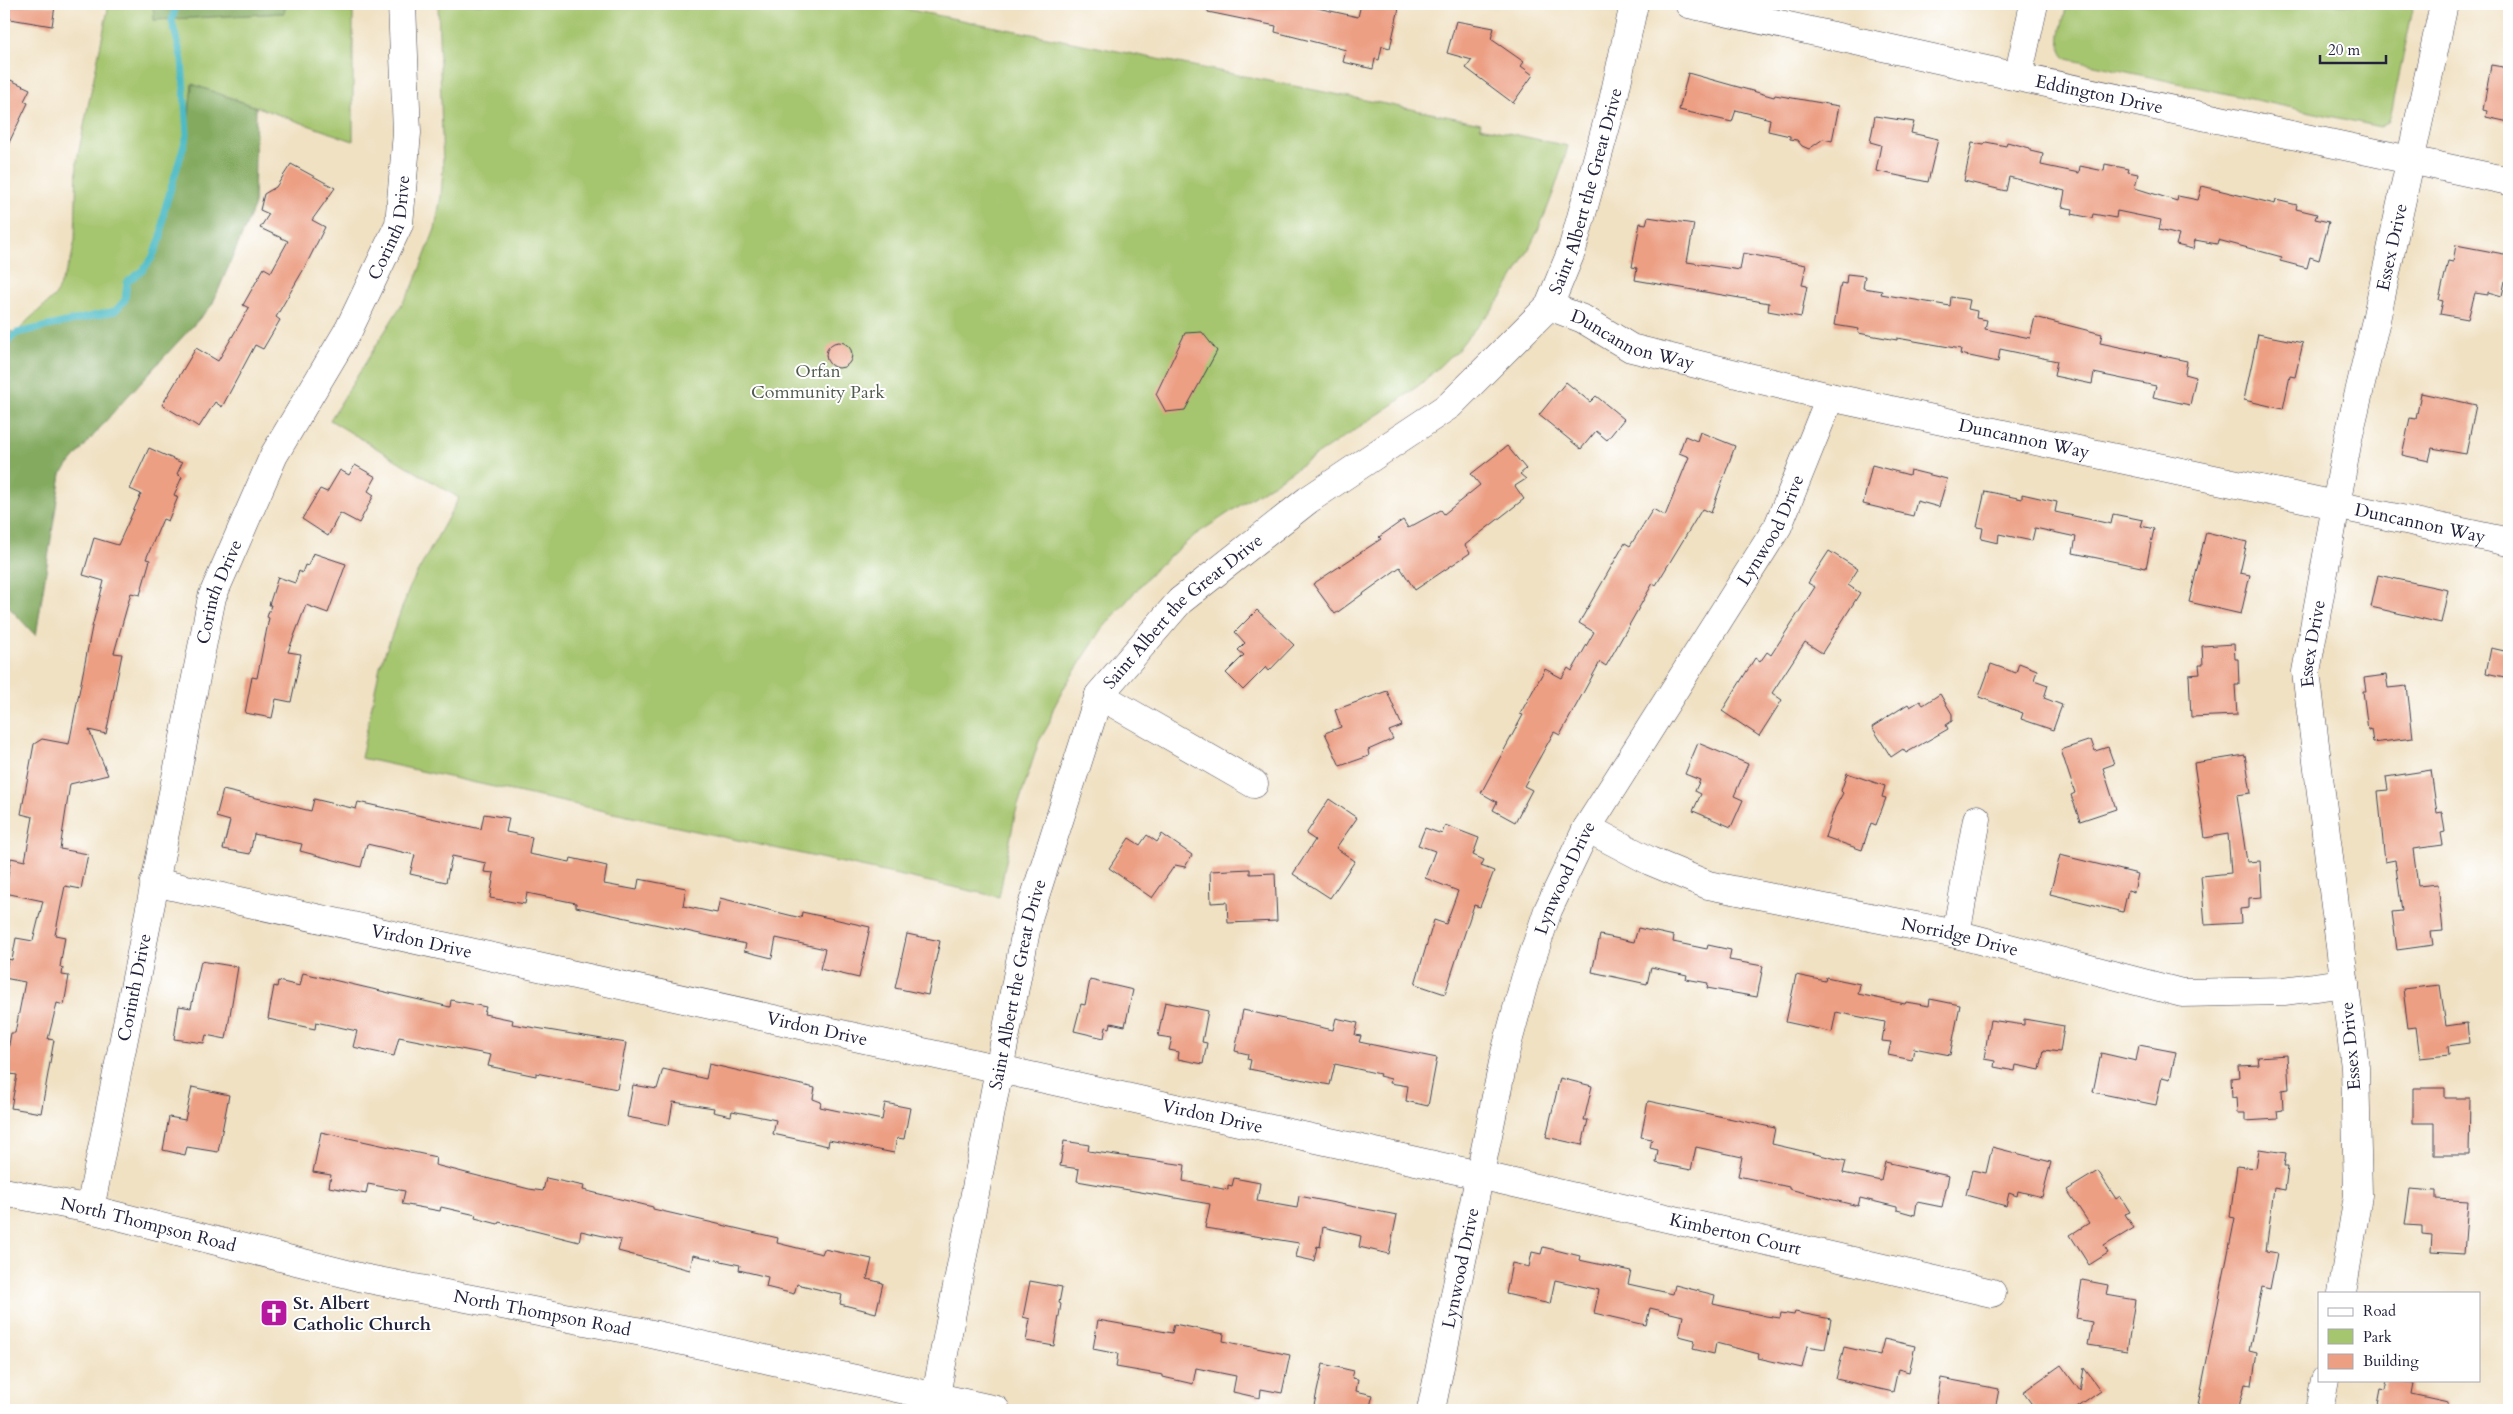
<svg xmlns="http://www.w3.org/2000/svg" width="2513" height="1414" viewBox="0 0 2513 1414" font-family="Cardo,serif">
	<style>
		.green { fill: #a5c56e; stroke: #647454 }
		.forest { fill: #84aa61; stroke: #53664e }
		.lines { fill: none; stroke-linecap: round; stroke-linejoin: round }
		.stream { stroke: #4dbbc6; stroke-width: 7 }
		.building { fill: #ec9f83 }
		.minor-casing { stroke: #413f4f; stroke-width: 29 }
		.minor { stroke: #fff; stroke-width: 28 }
		.labels { text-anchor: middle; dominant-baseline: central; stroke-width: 4; stroke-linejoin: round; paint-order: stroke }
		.street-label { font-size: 18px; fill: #22223b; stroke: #fff }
		.park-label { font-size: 18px; fill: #505b4d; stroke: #fff }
		.poi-label { font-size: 18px; font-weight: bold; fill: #22223b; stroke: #fff; text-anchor: start }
	</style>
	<rect width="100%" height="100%" fill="#fff"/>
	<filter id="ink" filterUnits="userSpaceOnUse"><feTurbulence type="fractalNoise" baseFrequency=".02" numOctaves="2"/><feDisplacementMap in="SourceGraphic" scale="10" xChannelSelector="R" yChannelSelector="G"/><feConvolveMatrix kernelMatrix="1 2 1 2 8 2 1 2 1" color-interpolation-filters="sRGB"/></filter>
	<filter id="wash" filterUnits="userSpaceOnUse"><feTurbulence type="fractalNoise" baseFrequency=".0096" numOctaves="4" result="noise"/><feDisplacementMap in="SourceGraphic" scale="20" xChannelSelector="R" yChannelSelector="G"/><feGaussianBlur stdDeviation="1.12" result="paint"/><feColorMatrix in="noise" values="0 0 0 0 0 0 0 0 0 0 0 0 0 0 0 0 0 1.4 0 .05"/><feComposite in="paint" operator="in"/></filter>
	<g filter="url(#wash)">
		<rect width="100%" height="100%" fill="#f0e1c3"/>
		<!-- green -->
		<g class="green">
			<path d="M109,4h44l2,16 129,-7 2,-9h67v137l-161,-57 -5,51 -23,76 -3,26 -9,21 -9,12 -16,12 -2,18 -10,11 -98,22 -13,11v-14l13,3 10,-12 28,-25 16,-36 4,-20 2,-80z"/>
			<path d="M438,4h442l601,119 -1,4 88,19c-15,55 -37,106 -68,153 -13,20 -32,34 -44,54l-6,3 -27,26 -29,22 -199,131 -40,34 -52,59 -38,58 -12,23 -4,15 -10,17 -24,74 -16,82 -638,-139 19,-92 31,-82 48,-86 -129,-78 83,-134 22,-57 6,-33 2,-28z"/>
			<path d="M2067,4h347l-23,110 -3,9 -8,4 -313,-68c-15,-13 -3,-38 0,-55z"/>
		</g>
		<!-- forest -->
		<g class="forest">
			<path d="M153,4h133l-2,9 -130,7z"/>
			<path d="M192,84l64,23 -2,100 -42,98 -96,104 -55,65 -25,162 -32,-34v-258l13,-11 98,-22 10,-11 2,-18 16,-12 9,-12 9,-21 3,-26 23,-76z"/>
		</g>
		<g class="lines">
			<!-- stream -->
			<path class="stream" d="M4,344l13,-11 98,-22 10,-11 2,-18 16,-12 9,-12 9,-21 3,-26 23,-76 -5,-75 -10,-39 4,-17"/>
		</g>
		<g id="blocks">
			<!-- building -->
			<g class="building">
				<path d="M4,4l51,2 -3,20 -48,-8z"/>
				<path d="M1209,4h90l59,13 3,-13h18l20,4 -9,40 -8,-2 -3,14 -4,-1 -2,10 -30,-7 3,-12 -71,-18 1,-6 -68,-14z"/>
				<path d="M1456,21l38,7 -3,11 33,23 -3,4 12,9 -20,28 -47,-35 6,-8 -25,-7z"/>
				<path d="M2491,65l18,3v54l-23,-5 1,-6 -4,-1z"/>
				<path d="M1688,73l86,24 1,-2 64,11 -7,35 -9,-2 -14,10 -7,-3 -5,-6 -7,-1v-3l-22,-5 2,-12 -34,-9 -4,12 -53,-12z"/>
				<path d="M4,77l26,12 -6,12 4,2 -24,50z"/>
				<path d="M1875,116l39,6 -3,11 27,6 -10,43 -52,-11 5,-26 -11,-3z"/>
				<path d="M1986,142l20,4 1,-4 23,6v3l13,3 -2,11 38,8 1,-7 24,5 1,-7 24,5 -1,3 10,2 -3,14 42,13 1,-5 20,4 4,-14 73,18 1,-4 21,5 -1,4 21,5 -2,5 14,3 -10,38 -9,-3 -3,11 -27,-7 2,-4 -64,-17 -1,4 -22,-4 -2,9 -17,-4 3,-10 -20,-5 2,-10 -44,-9 -1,7 -23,-4 -1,4 -20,-4 1,-5 -11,-2 3,-16 -56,-14 -3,14 -42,-10 8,-38 12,2z"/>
				<path d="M291,164l44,24 -23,32 13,7 -20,40 -29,50 4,3 -17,29 -8,-4 -33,62 -7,-5 -16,25 -37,-22 34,-57 22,13 31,-53 -6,-3 21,-37 7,4 17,-31 -28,-13 9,-14 -9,-4 4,-16 12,-7z"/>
				<path d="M1648,217l46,7 -7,38 53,8 3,-17 63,12 -4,20 5,1 -6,31 -33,-6 1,-8 -134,-23 2,-12 -5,-1 8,-44 6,1z"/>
				<path d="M2456,245l53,10v27l-4,-1 -3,15 -14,-4v3l-13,-2 -7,26 -28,-5 3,-13 -4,-1 9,-39 5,1z"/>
				<path d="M1847,274l18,2 -2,12 19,3 -1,3 69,12 1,-9 19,3 -2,9 9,2 -1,7 11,2 -2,9 45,9 5,-21 67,17 -2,9 87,18 -2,13 11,3 -6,28 -37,-8 3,-11 -62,-13 -2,11 -38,-8 3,-15 -57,-12 -2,13 -38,-8 1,-5 -64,-11v2l-39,-7 1,-4 -25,-4 7,-42 5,1z"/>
				<path d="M1202,332l15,19 -32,59 -19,2 -10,-18 29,-61z"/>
				<path d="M2258,334l45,9 -8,34 -5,-1 -7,33 -39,-9z"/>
				<circle cx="839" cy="355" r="13"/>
				<path d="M1566,382l24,20 6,-6 28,23 -17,21 -11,-9 -15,18 -42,-34z"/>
				<path d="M2421,393l55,12 -10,49 -34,-6 -3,13 -27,-6 8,-37 6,1z"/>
				<path d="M1700,432l35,14 -24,67 -9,-4 -46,76 -3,-2 -47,83 -6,-4 -40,73 -6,-3 -30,54 8,4 -17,32 -22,-12 4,-8 -16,-9 42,-78 -3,-1 25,-45 17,9 6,-10 4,3 22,-39 -15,-9 46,-80 5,3 23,-37 12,7 24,-59 -10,-4 6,-17 12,5z"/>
				<path d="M1507,446l19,23 -6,5 6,5 -11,7 9,13 -59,46 5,8 -55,37 -15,-23 -65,47 -22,-30 68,-45 -2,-2 24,-17 5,8 33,-18 3,4 36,-29 -9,-11z"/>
				<path d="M149,448l33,15 -5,11 5,3 -8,18 4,2 -10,24 -5,-2 -17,40 4,1 -10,35 -9,-2 -17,60 8,1 -16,80 -17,-4 19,45 -38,9 -10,65 28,5 -7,35 -16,-3 -10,49 10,2 -5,30 3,1 -1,7 7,1 -5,29 -7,-2 -9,36 6,1 -13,73 -30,-5 6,-33 -13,-2 7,-40h4l10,-51 -21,-4 4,-19 4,1 4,-22 17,3 10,-40 -38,-8 6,-35 14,3 8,-44 -12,-3 13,-70 8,-5 27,5 23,-117 12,-46 -21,-6 11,-37 24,7 23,-51 -11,-5z"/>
				<path d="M355,465l21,12 -8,14 6,4 -15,28 -19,-10 -12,23 -26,-17 18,-30 7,3 13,-22 9,5z"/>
				<path d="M1872,465l37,10 1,-5 37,9 -8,28 -22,-6 -4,15 -50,-12z"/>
				<path d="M1985,491l37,8v-5l35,8 -2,10 56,12 2,-10 30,6 -2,6 13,3 -8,39 -73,-15 3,-16 -41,-9 -3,13 -33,-7 -1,9 -17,-4 2,-11 -6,-1z"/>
				<path d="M2206,532l41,10 -7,31 10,2 -9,39 -52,-12z"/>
				<path d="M1829,551l29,18 -10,16 12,8 -38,60 -17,-11 -33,51 10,7 -23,36 -37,-25 33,-53 5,4 7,-10 4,3 44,-68 -7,-4z"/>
				<path d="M313,553l33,11 -18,49 -22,-8 -18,47 13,2 -10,48 -15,-3 -4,19 -27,-5 7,-36 5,1 12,-60 -2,-1 4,-12h-2l9,-28 17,6 4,-12 3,2 3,-8 3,1z"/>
				<path d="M2378,575l70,15 -7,33 -70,-16z"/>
				<path d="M1257,610l37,35 -25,26 -3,-4 -23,23 -17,-17 18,-18 -6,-5 7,-7 -10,-11z"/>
				<path d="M2234,644l1,15h3l1,26h-4l2,30 -46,2 -2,-42 11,-1 -1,-9h4l-1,-19z"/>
				<path d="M2491,648l18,4v26l-23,-5z"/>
				<path d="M2019,663l18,7 -3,10 14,5 -4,13 18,7 -9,25 -32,-11 2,-6 -44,-16 12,-33 25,9z"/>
				<path d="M2386,675l2,13 19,-2 6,52 -40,5 -2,-14 -3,1 -5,-39h3l-2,-13z"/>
				<path d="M1387,691l15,35 -13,5 4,8 -25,11 1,6 -29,10 -15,-33 16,-6 -6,-17z"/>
				<path d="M1940,694l12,20v7l-6,4 2,4 -42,24 -3,-4 -12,8 -19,-30 36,-23 2,3 10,-6 3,4z"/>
				<path d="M2091,740l4,11 13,-4 6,17 -11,4 13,41 -36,12 -9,-26 4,-2 -14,-43z"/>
				<path d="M1698,743l50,21 -14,32 9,4 -12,27 -38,-16 8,-17 -6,-3 5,-11 -15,-6z"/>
				<path d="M2245,755l6,38 -14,2 10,67 13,-1 2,36 -13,1v10l-9,1 1,14 -36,2 -4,-49 30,-3 -3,-39 -23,4 -11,-75z"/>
				<path d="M2431,770l6,43 5,-1 3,20 -4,1 2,12 -30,4 5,37 20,-2 5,47 -12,1 2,13 -36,5 -5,-38 10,-1 -7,-51 -10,2 -7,-71 10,-1 -2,-13z"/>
				<path d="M1847,773l38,13 -3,11 4,1 -10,27 -5,-2 -9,27 -37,-13 10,-29 8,-15 -2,-2z"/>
				<path d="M223,790l88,21 3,-12 42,10 2,-7 123,27 3,-15 25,4 -3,14 26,5 -3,17 41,8 1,-4 36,8 -3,18 33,6 2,-11 47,9 -3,18 34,7 3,-15 81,20 1,-6 68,15 -11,51 -39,-9 5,-20 -49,-11 -4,20 -28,-7 2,-7 -170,-37v-4l-49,-10 -2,11 -35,-6 4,-25 -10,-1 2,-9 -34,-7 -6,26 -36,-8 5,-19 -48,-11 -6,23 -61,-16 2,-7 -48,-10 -4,20 -27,-5 7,-28 -14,-4z"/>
				<path d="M1329,799l28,19 -21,30 19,13 -25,37 -37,-24 22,-34 -9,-6z"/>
				<path d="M1445,825l34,13 -6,17 11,5 -3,6 13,5 -14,36 -6,-2 -29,89 -30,-10 19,-64 12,4 12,-33 -33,-13 10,-27 -17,-6 7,-17 17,6z"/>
				<path d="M1162,834l30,21 -7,12 -10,-2 -23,33 -43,-30 20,-30 11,7 7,-10 10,7z"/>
				<path d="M2060,855l78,19 -4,18 -6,-2 -5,22 -73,-18z"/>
				<path d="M1250,869v5l25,-1 2,48 -49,2 -1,-21 -16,1 -1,-32z"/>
				<path d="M1638,928l36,8 -1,6 34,7 1,-4 23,5 -2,10 34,6 -6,31 -50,-9 1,-5 -22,-4 1,-4 -36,-8 -4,17 -55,-12 8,-37 34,7z"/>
				<path d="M907,934l33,7 -12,54 -33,-7z"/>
				<path d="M201,961l37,6 -12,72 -20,-4 -2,8 -30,-4 5,-33 12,2z"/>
				<path d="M303,973l147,34 1,-7 35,7 -2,7 29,6 -1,4 114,19 -9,46 -81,-16v3l-48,-10 3,-11 -92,-18 -5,19 -41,-9 4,-16 -41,-9 -1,7 -47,-10 6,-33 3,1 1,-6 22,5z"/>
				<path d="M1796,975l29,6 1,-4 34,7 -2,10 47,10 1,-2 23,4 1,-7 30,6 -10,50 -36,-7 -2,12 -24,-5 3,-13 -9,-1 3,-19 -49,-10 -4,20 -46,-10z"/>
				<path d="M1090,980l43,10 -8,36 -14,-3 -1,5 -4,-1 -2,11 -30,-7 7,-27 4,1z"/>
				<path d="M2440,985l6,41 21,-3 2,20 -21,3 1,9 -29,3 -4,-31 -8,1 -5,-39z"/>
				<path d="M1165,1002l43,9 -6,31 5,1 -4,21 -25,-5 1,-7 -10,-2 3,-12 -14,-2z"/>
				<path d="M1243,1010l90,20 3,-12 22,5 -3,12 6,1 -2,6 78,16 -9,48 -22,-5 2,-15 -18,-3 1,-4 -12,-3 1,-2 -45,-10 -5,21 -81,-16 2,-9 -4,-1 1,-5 -13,-3z"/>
				<path d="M2024,1019l40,7 -4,26 -16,-2 -4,20 -24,-5 -1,6 -21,-4 1,-6 -11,-2 6,-39 34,5z"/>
				<path d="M2139,1045l37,7 -6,27 -8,-2 -6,28 -63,-13 8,-39 35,8z"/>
				<path d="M2287,1055l2,34 -7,1 1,20 -6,1 1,8 -33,2v-8h-8l-1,-16 -4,1 -1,-20 8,-1 -1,-11 21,-1 -1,-8z"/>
				<path d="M709,1064l106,24 -2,11 8,3 -1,5 62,13 3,-17 25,5 -6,31 -7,-1 -3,15 -65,-13 -1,6 -55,-12 3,-14 -44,-9 -1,5 -18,-4 1,-4 -41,-6 -4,23 -42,-8 6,-32 24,4 6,-20 43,10z"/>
				<path d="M1560,1078l32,8 -8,34h4l-6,25 -36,-8z"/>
				<path d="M192,1087l37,8 -11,57 -31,-5 -2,8 -22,-5 6,-33 16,3z"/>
				<path d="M2413,1088h32v10h25l-1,57h-35v-32h-21z"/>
				<path d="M1648,1101l127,27 -3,16 74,17 -3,12 38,8 4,-19 64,14 -7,31 -25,-5 -2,13 -18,-5v-3l-37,-9 -2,8 -69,-17v-2l-51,-11 4,-19 -46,-10 -5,23 -35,-7 2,-13 -8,-2 2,-9 -11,-2z"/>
				<path d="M321,1132l115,25 -1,8 94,24 14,2 3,-13 38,8 -1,4 70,17v2l125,29 -1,5 45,11 2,-5 48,10 -5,20 16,4 -7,30 -36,-9 2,-9 -45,-11 -3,10 -28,-7 2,-10 -29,-7 1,-5 -47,-10 -3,15 -72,-19 3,-11 -40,-9 -2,11 -80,-20 -1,2 -23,-6 1,-3 -35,-8 -1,4 -38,-7 3,-13 -37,-7 -2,10 -37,-7 2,-12 -18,-3z"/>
				<path d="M1064,1141l25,4 -1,6 97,14 -2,16 45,9v-5l4,1 2,-8 26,5 -3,18 40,7 2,-12 98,19 -8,39 -30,-7 2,-11 -38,-9 -3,20 -3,-1 -3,15 -18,-4 3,-14 -94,-15 5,-24 -133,-23 2,-12 -19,-3z"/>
				<path d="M1992,1147l59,15 -9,35 -24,-6 -1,5 -8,-3 -3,13 -40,-11 6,-25 14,3z"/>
				<path d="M2259,1149l27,4 -2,13h4l-3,24 -11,-2 -8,63 11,2 -7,36 -8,-2 -13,64 8,2 -5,32 -7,-1 -7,26h-41l38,-192 -5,-1 7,-51 19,2z"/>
				<path d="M2098,1171l18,28 4,-3 10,16 -5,2 9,14 -30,18 4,7 -19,12 -19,-30 19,-12 -22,-33z"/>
				<path d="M2410,1189l26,2v8l32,2 -4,53 -33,-2 1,-17 -10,-1v-8l-17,-1z"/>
				<path d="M1543,1247l37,9 -1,4 52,11 -3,13 45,10 2,-9 40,10 -2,9 53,12 14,2 1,-5 13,2 1,-3 36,7 -6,30 -18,-3 -5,22 -44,-10 1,-4 -43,-11 -2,11 -21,-5 2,-9 -16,-4 4,-20 -33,-8 -4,17 -52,-12 5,-23 -44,-10 -5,24 -44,-10 6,-31 17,4 3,-15 9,2z"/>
				<path d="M2082,1280l26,5 -2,10 29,5 -8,51 -39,-6 4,-23 -16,-3z"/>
				<path d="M1030,1281l32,6 -3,16 2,1 -7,42 -28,-5 4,-22 -7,-2z"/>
				<path d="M1098,1320l74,13 2,-9 50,10 -1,7 67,14 -8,38 -21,-4 -1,9 -27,-6 3,-16 -40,-8 -3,16 -30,-7v-2l-47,-8 2,-13 -25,-5z"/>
				<path d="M1884,1339l31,7 -6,26 -11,-3 -5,23 -57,-13 8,-32 36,8z"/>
				<path d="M1323,1364l31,7 -2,7 6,1 -2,12 17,4 -4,15h-56z"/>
				<path d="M2061,1365l19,26 4,-23 17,23 -27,19h-38l-13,-18z"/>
				<path d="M1941,1378l58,11 -4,21h-60z"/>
				<path d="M2387,1380l26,3 -2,11 37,8v8h-72l4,-21 5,1z"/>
			</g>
		</g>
	</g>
	<g filter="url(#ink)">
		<use href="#blocks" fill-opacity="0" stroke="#413f4f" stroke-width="1"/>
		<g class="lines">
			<defs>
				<g id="minor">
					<path id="s1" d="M1689,4l329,73 491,104"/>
					<path d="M2018,77l16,-73"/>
					<path id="s2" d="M1549,306l34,13 48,29 199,49 679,145"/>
					<path d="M1099,695l155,89"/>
					<path id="s3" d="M1587,828l63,33 58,24 248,49 226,59 102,-2 61,-8"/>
					<path id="s4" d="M154,882l1325,293 513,118"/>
					<path d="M1956,934l21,-115"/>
					<path id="s5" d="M4,1192l86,17 273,69 284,55 349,77"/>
					<path id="s6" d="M90,1209l122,-612 62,-142 75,-126 50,-105 8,-91 -5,-129"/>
					<path id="s7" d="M2342,1293l16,-98 -3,-128 -49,-395 42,-233 28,-119 68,-316"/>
					<path id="s8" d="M933,1410l96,-495 70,-220 81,-94 128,-101 142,-95 99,-99 23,-56 41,-149 21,-97"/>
					<path id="s9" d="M1431,1410l74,-357 20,-74 23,-69 39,-82 191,-302 52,-129"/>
					<path d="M2319,1410l6,-30"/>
				</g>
			</defs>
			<!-- minor casing -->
			<use href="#minor" class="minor-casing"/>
			<!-- minor -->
			<use href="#minor" class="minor"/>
		</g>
	</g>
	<!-- icons -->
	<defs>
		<symbol id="church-square" viewBox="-11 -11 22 22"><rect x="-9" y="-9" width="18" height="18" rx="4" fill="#b5179e" stroke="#fff"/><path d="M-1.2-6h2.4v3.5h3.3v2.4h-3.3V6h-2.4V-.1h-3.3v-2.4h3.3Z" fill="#fff"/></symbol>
	</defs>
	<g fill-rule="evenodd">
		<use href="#church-square" x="258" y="1297" width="32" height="32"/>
	</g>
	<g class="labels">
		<!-- street labels -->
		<g class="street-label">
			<text stroke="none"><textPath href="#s1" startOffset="420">Eddington Drive</textPath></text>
			<text stroke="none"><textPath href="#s8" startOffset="1454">Saint Albert the Great Drive</textPath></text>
			<text stroke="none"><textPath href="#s6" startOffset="1036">Corinth Drive</textPath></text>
			<text stroke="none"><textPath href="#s7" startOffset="1059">Essex Drive</textPath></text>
			<text stroke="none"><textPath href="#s2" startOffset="91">Duncannon Way</textPath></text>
			<text stroke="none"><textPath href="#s2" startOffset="496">Duncannon Way</textPath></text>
			<text stroke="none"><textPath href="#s2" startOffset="901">Duncannon Way</textPath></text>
			<text stroke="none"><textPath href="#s9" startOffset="955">Lynwood Drive</textPath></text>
			<text stroke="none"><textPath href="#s6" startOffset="631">Corinth Drive</textPath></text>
			<text stroke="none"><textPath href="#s8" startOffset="854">Saint Albert the Great Drive</textPath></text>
			<text stroke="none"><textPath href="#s7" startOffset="654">Essex Drive</textPath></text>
			<text stroke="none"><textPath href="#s9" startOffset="550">Lynwood Drive</textPath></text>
			<text stroke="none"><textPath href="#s3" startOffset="391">Norridge Drive</textPath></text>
			<text stroke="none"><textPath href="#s4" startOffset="274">Virdon Drive</textPath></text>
			<text stroke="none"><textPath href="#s8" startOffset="434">Saint Albert the Great Drive</textPath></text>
			<text stroke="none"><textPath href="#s6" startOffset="226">Corinth Drive</textPath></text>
			<text stroke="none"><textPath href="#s4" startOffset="679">Virdon Drive</textPath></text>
			<text transform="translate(2351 1046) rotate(-95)">Essex Drive</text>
			<text stroke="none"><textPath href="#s4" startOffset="1084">Virdon Drive</textPath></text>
			<text stroke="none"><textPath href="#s5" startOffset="148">North Thompson Road</textPath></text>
			<text stroke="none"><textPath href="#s4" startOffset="1620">Kimberton Court</textPath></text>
			<text stroke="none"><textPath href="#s9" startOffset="145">Lynwood Drive</textPath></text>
			<text stroke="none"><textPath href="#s5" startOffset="552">North Thompson Road</textPath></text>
		</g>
		<!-- park labels -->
		<g class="park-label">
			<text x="818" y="371">Orfan<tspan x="818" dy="21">Community Park</tspan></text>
		</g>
		<!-- poi labels -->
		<g class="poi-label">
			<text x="293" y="1303">St. Albert<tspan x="293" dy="21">Catholic Church</tspan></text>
		</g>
	</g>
	<!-- margin -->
	<rect width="2513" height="1414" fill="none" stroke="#fff" stroke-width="20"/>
	<!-- legend -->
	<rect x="2318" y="1292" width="162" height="90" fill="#ffffff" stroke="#a7a7b1"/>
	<rect x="2328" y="1308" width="25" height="8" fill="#ffffff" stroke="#a7a7b1"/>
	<text x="2363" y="1316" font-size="15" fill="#22223b">Road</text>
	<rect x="2328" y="1329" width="25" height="15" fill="#a5c56e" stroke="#a7a7b1"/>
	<text x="2363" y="1342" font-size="15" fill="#22223b">Park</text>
	<rect x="2328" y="1354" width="25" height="15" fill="#ec9f83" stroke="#a7a7b1"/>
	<text x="2363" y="1366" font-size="15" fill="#22223b">Building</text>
	<!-- scale -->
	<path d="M2320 55v8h66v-8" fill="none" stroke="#22223b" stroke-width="2.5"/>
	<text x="2328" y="55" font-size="15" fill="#22223b" stroke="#ffffff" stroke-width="4" paint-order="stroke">20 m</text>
</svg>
